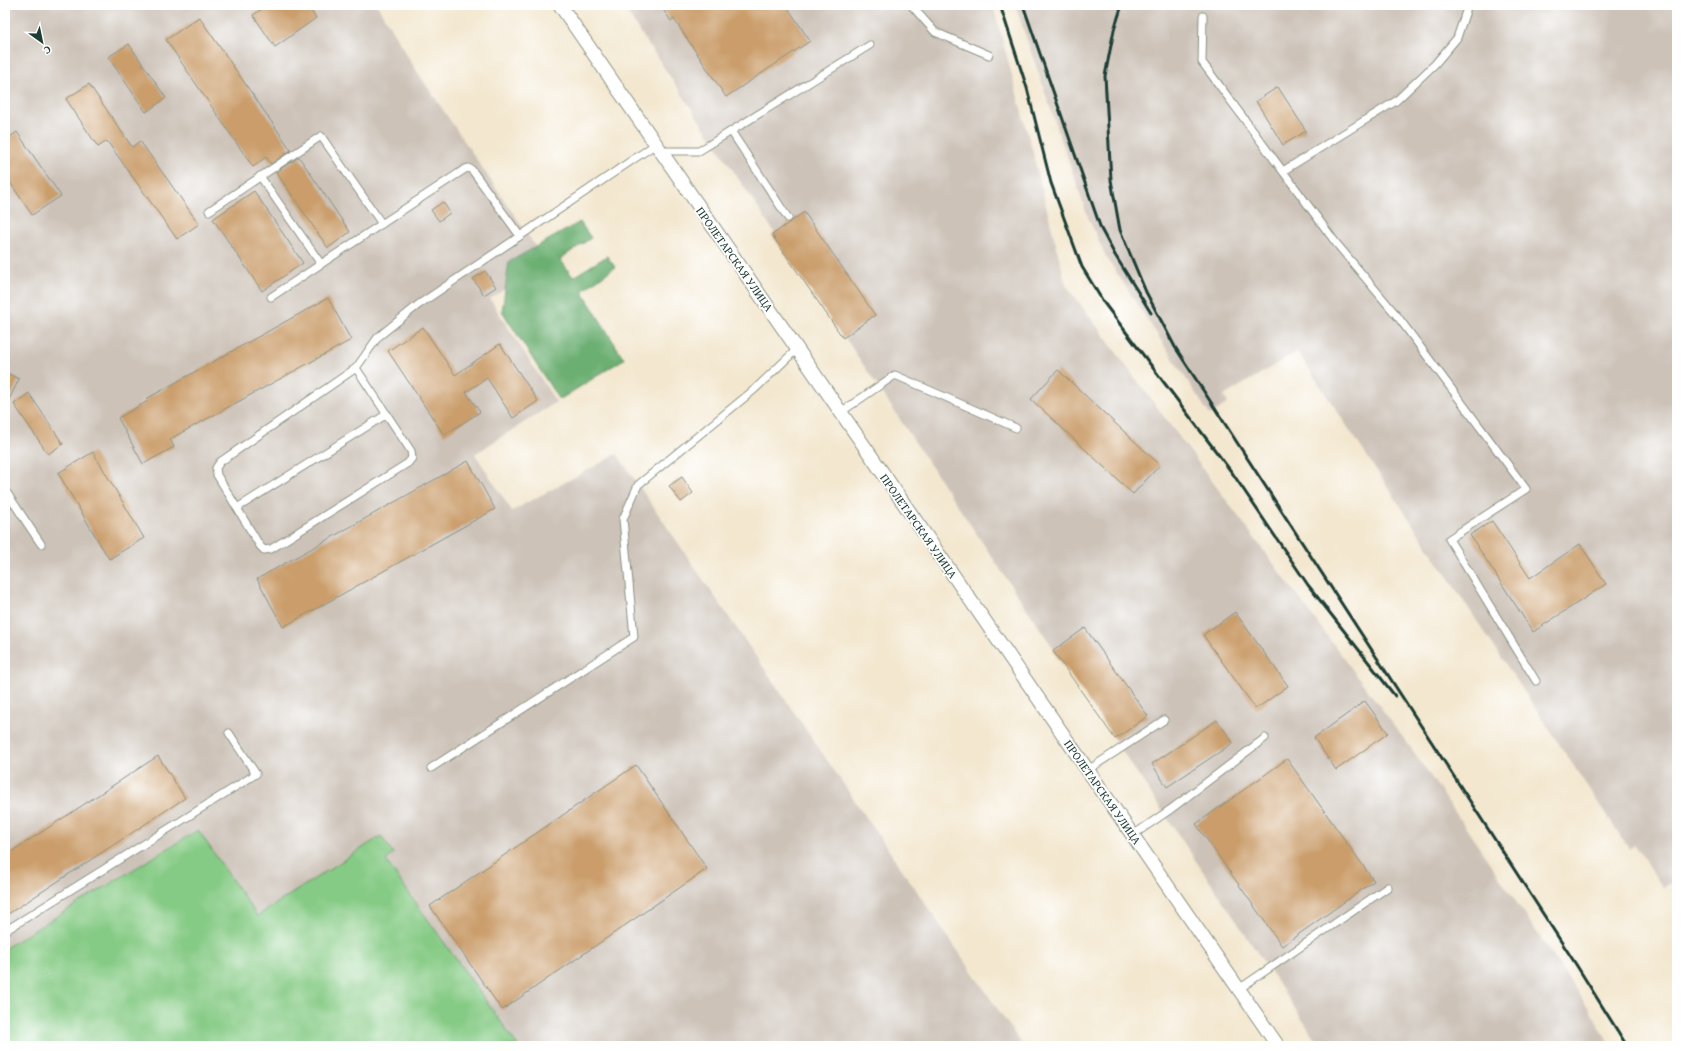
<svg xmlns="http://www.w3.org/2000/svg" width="1682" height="1051" viewBox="0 0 1682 1051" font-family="'Gentium Book Plus',serif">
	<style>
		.industrial { fill: #ccc2b8 }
		.green { fill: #86cb85; stroke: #52845c }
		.forest { fill: #6caf72; stroke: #467653 }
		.building { fill: #ca9d6a }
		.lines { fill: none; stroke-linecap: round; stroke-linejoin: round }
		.lane-casing { stroke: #899282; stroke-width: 9 }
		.street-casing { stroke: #899282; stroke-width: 15 }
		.lane { stroke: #fff; stroke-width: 7 }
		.street { stroke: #fff; stroke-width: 13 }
		.rail { stroke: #1f3d34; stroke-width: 3 }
		.labels { text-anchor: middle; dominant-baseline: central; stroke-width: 3.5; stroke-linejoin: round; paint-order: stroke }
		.street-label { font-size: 12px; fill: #1f3d34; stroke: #fff }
	</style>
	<rect width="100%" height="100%" fill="#fff"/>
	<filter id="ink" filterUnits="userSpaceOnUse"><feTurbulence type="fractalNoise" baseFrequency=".025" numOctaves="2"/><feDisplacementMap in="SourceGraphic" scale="8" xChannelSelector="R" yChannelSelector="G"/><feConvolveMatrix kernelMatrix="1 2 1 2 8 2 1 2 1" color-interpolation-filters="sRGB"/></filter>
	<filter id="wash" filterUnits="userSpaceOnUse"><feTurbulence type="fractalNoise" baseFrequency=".012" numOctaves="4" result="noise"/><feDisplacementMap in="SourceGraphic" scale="16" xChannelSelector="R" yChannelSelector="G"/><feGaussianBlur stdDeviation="0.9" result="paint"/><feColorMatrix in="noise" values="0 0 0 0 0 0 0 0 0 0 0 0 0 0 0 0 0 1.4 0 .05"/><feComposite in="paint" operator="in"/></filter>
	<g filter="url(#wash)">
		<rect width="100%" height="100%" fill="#f3e7cf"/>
		<!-- industrial -->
		<g class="industrial">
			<path d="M5,5h372l37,62 132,195 -56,37 66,103 -81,52 37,57 105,-57 404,589 -5,3h-498l-132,-185 7,-8 -12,-17 -124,80 -60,-86 -192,118z"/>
			<path d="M622,5h371l40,148 33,132 350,470 178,261 16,30h-290z"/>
			<path d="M1015,5h662v874l-14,9 -28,-43 -6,4 -332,-498 -73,45 4,7 -18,12 -105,-160 -17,-38z"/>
		</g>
		<!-- green -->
		<path class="green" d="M198,830l59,86 124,-80 12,17 -7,8 132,185h-513v-98z"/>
		<!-- forest -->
		<path class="forest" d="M580,222l11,16 -31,21 13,18 34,-21 8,11 -33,24 42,68 -65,41 -57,-89 7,-49z"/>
		<g id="blocks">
			<!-- building -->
			<g class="building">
				<path d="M268,5h39l9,13 -41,29 -22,-32z"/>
				<path d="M660,5h126l24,36 -84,56 -52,-78 -3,2z"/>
				<path d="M199,17l92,133 -20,14 -5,-7 -13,10 -87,-127z"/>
				<path d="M129,44l37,54 -20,14 -38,-55z"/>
				<path d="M89,84l43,63 8,-6 59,83 -22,15 -70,-98 -9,6 -32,-48z"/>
				<path d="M1278,87l28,44 -23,14 -27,-44z"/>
				<path d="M17,132l44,64 -29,19 -27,-40v-35z"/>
				<path d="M299,157l51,75 -22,16 -52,-76z"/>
				<path d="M254,191l49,72 -41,28 -49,-72z"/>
				<path d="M443,202l7,11 -11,8 -8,-11z"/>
				<path d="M804,212l71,103 -32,23 -71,-103z"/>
				<path d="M485,271l11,16 -12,8 -11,-16z"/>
				<path d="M328,298l23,42 -181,99 4,8 -31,17 -25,-46 30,-17 -2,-2z"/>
				<path d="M423,327l32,48 45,-31 38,57 -25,17 -26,-40 -21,14 14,20 -36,23 -56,-84z"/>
				<path d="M1058,370l102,95 -27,29 -102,-95z"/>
				<path d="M5,372l14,7 -14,29z"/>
				<path d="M29,393l34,51 -15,10 -34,-50z"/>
				<path d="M93,452l51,86 -35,21 -51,-86z"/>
				<path d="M468,461l27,48 -212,118 -26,-48z"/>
				<path d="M682,477l11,16 -12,9 -12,-16z"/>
				<path d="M1492,521l38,57 50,-34 26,40 -73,48 -63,-97z"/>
				<path d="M1235,612l53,74 -32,23 -53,-74z"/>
				<path d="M1085,628l63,88 -33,23 -62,-88z"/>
				<path d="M1365,701l23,32 -52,37 -22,-32z"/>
				<path d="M1217,720l16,23 -66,44 -15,-23z"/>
				<path d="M158,756l27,42 -180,118v-60z"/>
				<path d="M1287,759l87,122 -92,65 -86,-122z"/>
				<path d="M636,765l71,104 -205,141 -72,-104z"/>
			</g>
		</g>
	</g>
	<g filter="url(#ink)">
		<use href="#blocks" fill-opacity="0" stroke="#899282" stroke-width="1"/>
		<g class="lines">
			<defs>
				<g id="lane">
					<path d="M911,5l24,27 54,23"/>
					<path d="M1203,16l-1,46 134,181 62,74 128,172 -77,50 87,142"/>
					<path d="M731,131l57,87"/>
					<path d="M661,151h38l171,-106"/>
					<path d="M1283,171l113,-70 39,-37 22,-26 11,-33"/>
					<path d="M260,176l61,88"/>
					<path d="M209,211l112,-75 61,88"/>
					<path d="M271,297l194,-128 3,-1 4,2 48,66"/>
					<path d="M356,368l55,83 1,7 -4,5 -137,86 -7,1 -4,-4 -43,-71 -1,-7 4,-6 136,-94 22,-31 40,-32 238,-161"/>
					<path d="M841,412l54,-37 121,53"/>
					<path d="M5,490l36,54"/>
					<path d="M237,508l150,-94"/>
					<path d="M431,768l203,-131 -11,-118 15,-34 117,-96 42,-40"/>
					<path d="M1088,770l76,-50"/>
					<path d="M1133,835l38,-26 94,-71"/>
					<path d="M5,931l251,-157 -27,-41"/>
					<path d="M1239,989l149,-102"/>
				</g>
				<path id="street" d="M560,5l718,1041"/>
			</defs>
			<!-- lane casing -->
			<use href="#lane" class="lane-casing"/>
			<!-- street casing -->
			<use href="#street" class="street-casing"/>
			<!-- lane -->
			<use href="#lane" class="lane"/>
			<!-- street -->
			<use href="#street" class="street"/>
			<!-- rail -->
			<g class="rail">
				<path d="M1000,5l27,83 24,95 31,84 22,36 129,171 75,111 87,111"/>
				<path d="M1023,5l78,224 14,26 36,58"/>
				<path d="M1122,5l-8,25 -9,46 6,104 9,50 26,62 29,55 402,619 50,80"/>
			</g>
		</g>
	</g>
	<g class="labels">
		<!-- street labels -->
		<g class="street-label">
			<text transform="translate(735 259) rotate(55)">ПРОЛЕТАРСКАЯ УЛИЦА</text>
			<text transform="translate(919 526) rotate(55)">ПРОЛЕТАРСКАЯ УЛИЦА</text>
			<text transform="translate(1103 792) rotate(55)">ПРОЛЕТАРСКАЯ УЛИЦА</text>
		</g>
	</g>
	<!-- margin -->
	<rect width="1682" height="1051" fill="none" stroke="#fff" stroke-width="20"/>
	<!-- north arrow -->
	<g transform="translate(42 42) rotate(147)" stroke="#ffffff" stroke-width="3" paint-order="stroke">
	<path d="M0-3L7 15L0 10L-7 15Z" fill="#1f3d34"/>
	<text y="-6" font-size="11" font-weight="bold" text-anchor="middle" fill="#1f3d34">С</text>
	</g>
</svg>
